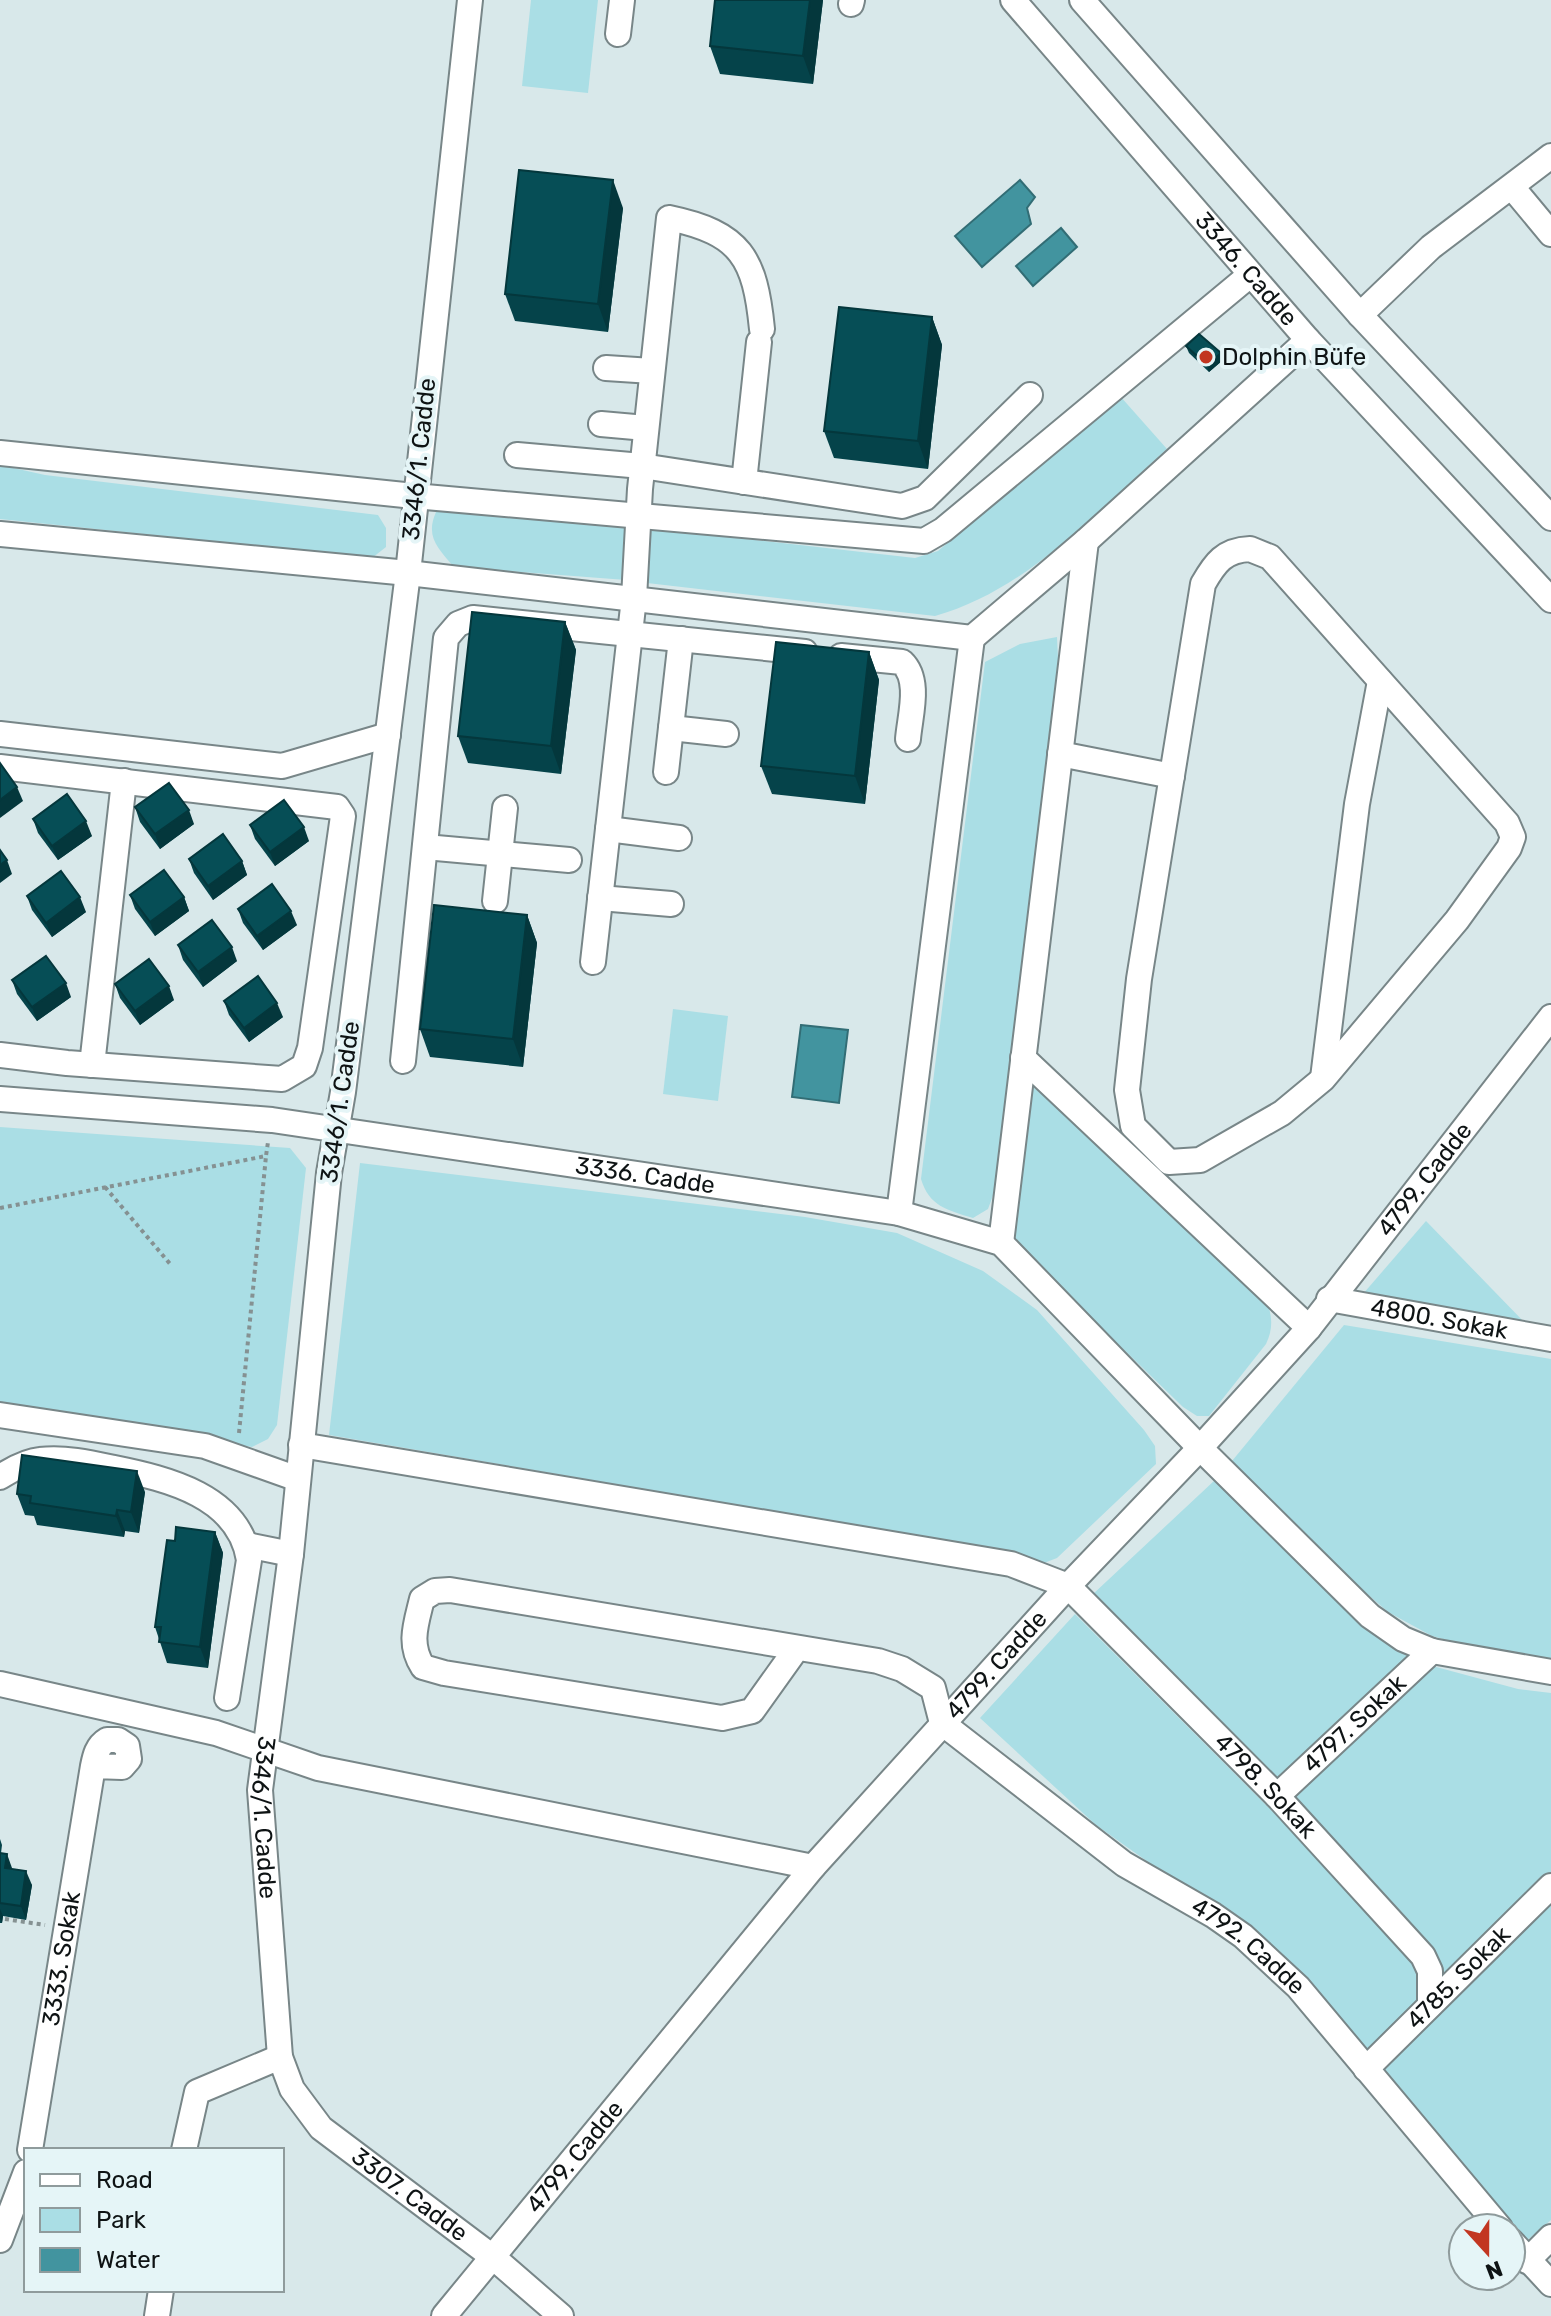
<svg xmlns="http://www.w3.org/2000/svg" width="1551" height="2316" viewBox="0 0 1551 2316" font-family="Rubik,sans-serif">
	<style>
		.green { fill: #aadee5 }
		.water { fill: #42949f; stroke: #326d75; stroke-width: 2 }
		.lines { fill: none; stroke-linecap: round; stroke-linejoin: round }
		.minor-casing { stroke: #788688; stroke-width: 28 }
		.path { stroke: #859192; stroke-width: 4; stroke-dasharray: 4 4; stroke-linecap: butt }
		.minor { stroke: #fff; stroke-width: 24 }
		.wall { fill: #05434a }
		.shaded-wall { fill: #04373c }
		.building { fill: #064e56; stroke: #04373c; stroke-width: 2 }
		.poi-dot { fill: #c23621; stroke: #e5f5f7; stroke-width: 3 }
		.labels { text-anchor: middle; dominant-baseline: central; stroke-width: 8; stroke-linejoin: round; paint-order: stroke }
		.street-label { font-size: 24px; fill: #0e1314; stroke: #e5f5f7 }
		.poi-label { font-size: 24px; fill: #0e1314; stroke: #e5f5f7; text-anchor: start }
	</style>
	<rect width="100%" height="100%" fill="#d8e8ea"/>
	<!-- green -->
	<g class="green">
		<path d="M531,0h67l-10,93 -66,-7z"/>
		<path d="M1120,396l47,53c-70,62 -139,141 -232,167l-288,-33 2,-55 266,30 23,-7z"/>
		<path d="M0,465l45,10 333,40 8,13v19l-14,11 -372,-39z"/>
		<path d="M469,509l159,17 -2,54 -172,-13c-16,-19 -29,-30 -18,-55z"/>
		<path d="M1057,637l1,22 -63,531 -7,19 -15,9c-26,-8 -44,-12 -52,-39l64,-517 35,-18z"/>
		<path d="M673,1009l55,7 -10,85 -55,-7z"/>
		<path d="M1031,1085l233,208c7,19 11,32 2,51l-57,72h-12l-14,-9 -166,-161 -5,-14z"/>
		<path d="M0,1127l290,21 16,20 -29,257 -9,14 -16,8 -252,-42z"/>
		<path d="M360,1163l445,54 92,16 86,38 54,39 107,120 11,16 1,18 -99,94 -13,5 -34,-11 -681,-117z"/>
		<path d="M1426,1221l99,102 -162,-29z"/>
		<path d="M1344,1325l207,34v304l-41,-5 -78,-22 -44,-24 -130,-113 -26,-38z"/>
		<path d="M1215,1480l173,164 29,14 -140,127 -185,-190z"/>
		<path d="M1075,1614l340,340c22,56 -15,68 -53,103l-190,-178 -76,-54 -116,-107z"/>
		<path d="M1425,1664l93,25 33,4v185l-111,109 -145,-188v-13z"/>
		<path d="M1551,1903v317l-26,22 -150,-173z"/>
	</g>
	<!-- water -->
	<g class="water">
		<path d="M1020,180l15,17 -8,11 4,16 -49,43 -27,-31z"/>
		<path d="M1061,228l16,19 -44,39 -17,-20z"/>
		<path d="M801,1025l47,5 -9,73 -47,-6z"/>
	</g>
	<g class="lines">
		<defs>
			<g id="minor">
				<path id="s1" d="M470,0l-62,573 -65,519 -14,81 -38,381 -31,236 20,267 12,32 29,39 173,130 67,58"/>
				<path id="s2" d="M1013,0l295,340 243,260"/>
				<path d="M1082,0l278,315 191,203"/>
				<path d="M851,4l1,-4"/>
				<path d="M618,34l4,-34"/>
				<path d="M1512,187l39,47"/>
				<path d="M1360,315l71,-68 120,-91"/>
				<path d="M606,368l46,3"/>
				<path d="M601,424l45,4"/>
				<path d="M0,453l414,43 510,45 19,-11 307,-255"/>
				<path d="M517,455l125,11 260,40 23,-8 105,-103"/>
				<path d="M744,482l15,-140"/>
				<path d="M0,534l408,39 564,65 114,-97 222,-201"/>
				<path d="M1250,549l20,8 237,266 6,14 -4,11 -52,72 -134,159 -41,34 -82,47 -31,2 -36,-36 -6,-36 12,-111 64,-395c12,-21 21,-34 47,-35z"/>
				<path d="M841,656l61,6c19,18 8,53 6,77"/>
				<path d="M671,728l55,6"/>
				<path d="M0,734l282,32 106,-31"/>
				<path d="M1060,754l112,22"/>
				<path d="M0,767l337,40 6,9 -33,232 -6,18 -22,13 -215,-16 -67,-8"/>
				<path d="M666,772l15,-133"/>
				<path d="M608,829l71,9"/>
				<path d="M425,847l144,13"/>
				<path d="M600,898l71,6"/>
				<path d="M495,901l10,-93"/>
				<path d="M593,962l41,-364 6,-109 29,-271c72,15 86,40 93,111"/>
				<path d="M1023,1058l286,270"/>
				<path d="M403,1061l43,-423 12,-14 15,-6 332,34"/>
				<path d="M92,1065l32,-284"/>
				<path d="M1323,1078l34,-274 23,-123"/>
				<path id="s3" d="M0,1099l272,21 627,93 102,30 199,205 170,168 33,23 29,12 119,21"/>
				<path d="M899,1213l73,-575"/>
				<path d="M1001,1243l85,-702"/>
				<path id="s4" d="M1329,1299l222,40"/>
				<path d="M0,1415l205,31 93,33"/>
				<path id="s5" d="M301,1445l710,119 57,22 209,210 146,160 7,15v34"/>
				<path d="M0,1477c11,-7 28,-16 40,-17 25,-3 51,3 74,8 54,11 125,28 135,92l-22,138"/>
				<path d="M247,1545l44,9"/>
				<path id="s6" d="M797,1648l-45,63 -30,7 -278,-45 -21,-6c-15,-23 -7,-43 -1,-68l13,-8 15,-1 428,71 24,8 31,19 9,35 182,141 89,51 30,21 55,51 202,241"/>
				<path d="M0,1684l216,49 102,35 495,99"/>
				<path id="s7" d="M1277,1796l155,-145"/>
				<path id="s8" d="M1366,2069l185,-183"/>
				<path id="s9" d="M30,2150l63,-384c2,-10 4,-20 14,-26h11l9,6 2,13 -7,8 -29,-1"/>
				<path d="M184,2150l13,-58 83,-35"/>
				<path d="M0,2240l26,-68"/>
				<path d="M1511,2241l40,43"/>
				<path d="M1527,2261l24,-24"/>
				<path d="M157,2316l4,-26"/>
				<path id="s10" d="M444,2316l369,-449 255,-281 132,-138 109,-120 242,-311"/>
			</g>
		</defs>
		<!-- minor casing -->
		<use href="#minor" class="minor-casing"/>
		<!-- path -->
		<g class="path">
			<path d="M105,1187l66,78"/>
			<path d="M0,1208l266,-52 2,-14"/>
			<path d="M239,1433l27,-277"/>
			<path d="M5,1919l40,6"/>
		</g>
		<!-- minor -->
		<use href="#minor" class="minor"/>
	</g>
	<!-- wall -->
	<g class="wall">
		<path d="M715,0h108l-10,84 -93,-10 -10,-28z"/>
		<path d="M623,208l-15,124 -93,-11 -10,-27z"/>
		<path d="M932,317l10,28 -14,124 -94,-11 -10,-27z"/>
		<path d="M1186,346l37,14 -14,12 -20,-19z"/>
		<path d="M565,622l11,28 -15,124 -93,-11 -10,-27z"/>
		<path d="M869,652l10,28 -14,124 -93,-10 -11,-28z"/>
		<path d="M135,807l59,17 -34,25 -20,-27z"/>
		<path d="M33,819l59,17 -34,24 -20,-27z"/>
		<path d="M250,825l59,16 -34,25 -20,-27z"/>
		<path d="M189,859l53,2 5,14 -34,25 -19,-27z"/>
		<path d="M130,895l54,2 5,14 -34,25 -20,-27z"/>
		<path d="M27,896l59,16 -34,25 -20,-27z"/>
		<path d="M238,909l59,16 -34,25 -20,-27z"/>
		<path d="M527,915l10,28 -14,124 -93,-10 -10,-28z"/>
		<path d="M178,945l59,16 -34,26 -20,-27z"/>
		<path d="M12,980l59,17 -34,24 -20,-27z"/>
		<path d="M115,984l59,16 -34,25 -20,-27z"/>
		<path d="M224,1001l59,16 -34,25 -20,-27z"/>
		<path d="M145,1492l-6,41 -14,-2 -1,6 -87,-12 -3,-9 -9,-1 -8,-21z"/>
		<path d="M215,1532l8,21 -15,115 -41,-5 -12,-36 20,-86z"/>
		<path d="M0,1839l2,6 -1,8 11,16 20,16 -6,35 -23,-4 -1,7h-2z"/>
	</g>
	<!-- shaded-wall -->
	<g class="shaded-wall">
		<path d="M810,0h13l-10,84 -10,-28z"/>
		<path d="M613,180l10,28 -15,124 -10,-28z"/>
		<path d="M932,317l10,28 -14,124 -10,-28z"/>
		<path d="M1221,353l2,7 -14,12 -2,-7z"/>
		<path d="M565,622l11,28 -15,124 -10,-28z"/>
		<path d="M869,652l10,28 -14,124 -10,-28z"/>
		<path d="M17,787l6,14 -23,17v-18z"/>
		<path d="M189,810l5,14 -34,25 -5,-15z"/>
		<path d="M86,821l6,15 -34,24 -6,-14z"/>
		<path d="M304,827l5,14 -34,25 -5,-14z"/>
		<path d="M7,860l5,14 -12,9v-18z"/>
		<path d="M242,861l5,14 -34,25 -5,-14z"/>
		<path d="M80,897l6,15 -34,25 -6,-14z"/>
		<path d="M184,897l5,14 -34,25 -5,-14z"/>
		<path d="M291,911l6,14 -34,25 -6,-14z"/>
		<path d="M527,915l10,28 -14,124 -10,-28z"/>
		<path d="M232,947l5,14 -34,26 -5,-15z"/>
		<path d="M66,983l5,14 -34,24 -5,-14z"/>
		<path d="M169,986l5,14 -34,25 -5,-14z"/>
		<path d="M277,1003l6,14 -34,25 -5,-14z"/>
		<path d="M137,1471l8,21 -6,41 -8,-21z"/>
		<path d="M117,1510l8,21 -1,6 -8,-21z"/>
		<path d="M215,1532l8,21 -15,115 -8,-21z"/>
		<path d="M7,1854l5,14h-7z"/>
		<path d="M26,1871l6,14 -6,35 -5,-14z"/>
		<path d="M0,1909l3,7 -1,7 -2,-5z"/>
	</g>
	<!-- building -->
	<g class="building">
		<path d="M715,0h95l-7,56 -93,-10z"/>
		<path d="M519,170l94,10 -15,124 -93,-10z"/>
		<path d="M839,307l93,10 -14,124 -94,-10z"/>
		<path d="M1199,334l22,19 -14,12 -21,-19z"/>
		<path d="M472,612l93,10 -14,124 -93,-10z"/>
		<path d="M776,642l93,10 -14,124 -94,-10z"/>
		<path d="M0,763l17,24 -17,13z"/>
		<path d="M169,783l20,27 -34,24 -20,-27z"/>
		<path d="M67,794l19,27 -34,25 -19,-27z"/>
		<path d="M284,800l20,27 -34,25 -20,-27z"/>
		<path d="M223,834l19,27 -34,25 -19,-27z"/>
		<path d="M0,850l7,10 -7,5z"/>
		<path d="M164,870l20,27 -34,25 -20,-27z"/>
		<path d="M61,871l19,26 -34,26 -19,-27z"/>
		<path d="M272,884l19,27 -34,25 -19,-27z"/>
		<path d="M434,905l93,10 -14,124 -93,-10z"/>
		<path d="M212,920l20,27 -34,25 -20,-27z"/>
		<path d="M46,956l20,27 -34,24 -20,-27z"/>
		<path d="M149,959l20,27 -34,25 -20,-27z"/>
		<path d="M258,976l19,27 -33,25 -20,-27z"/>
		<path d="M22,1455l115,16 -6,41 -14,-2 -1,6 -86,-13 1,-7 -14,-2z"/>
		<path d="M176,1527l39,5 -15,115 -41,-5 2,-15h-6l12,-87 8,1z"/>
		<path d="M0,1853l7,1 -2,14 21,3 -5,35 -21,-3z"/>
	</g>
	<!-- markers -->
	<circle class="poi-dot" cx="1206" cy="357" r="8"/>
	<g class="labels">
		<!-- street labels -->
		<g class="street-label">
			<text stroke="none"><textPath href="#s2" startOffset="356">3346. Cadde</textPath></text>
			<text transform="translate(419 459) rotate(-84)">3346/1. Cadde</text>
			<text transform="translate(340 1102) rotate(-82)">3346/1. Cadde</text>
			<text stroke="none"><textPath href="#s3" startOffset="650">3336. Cadde</textPath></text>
			<text stroke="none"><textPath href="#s10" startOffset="1502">4799. Cadde</textPath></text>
			<text stroke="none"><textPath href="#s4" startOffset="112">4800. Sokak</textPath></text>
			<text stroke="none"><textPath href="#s10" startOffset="854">4799. Cadde</textPath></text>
			<text stroke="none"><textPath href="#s7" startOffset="106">4797. Sokak</textPath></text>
			<text stroke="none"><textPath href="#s5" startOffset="1062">4798. Sokak</textPath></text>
			<text stroke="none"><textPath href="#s1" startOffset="1830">3346/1. Cadde</textPath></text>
			<text stroke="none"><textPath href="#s6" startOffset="1424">4792. Cadde</textPath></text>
			<text stroke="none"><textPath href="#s9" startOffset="194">3333. Sokak</textPath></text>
			<text stroke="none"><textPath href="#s8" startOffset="130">4785. Sokak</textPath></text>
			<text stroke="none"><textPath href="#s10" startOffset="206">4799. Cadde</textPath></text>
			<text stroke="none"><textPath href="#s1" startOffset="2264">3307. Cadde</textPath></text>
		</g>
		<!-- poi labels -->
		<g class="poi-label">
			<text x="1222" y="357">Dolphin Büfe</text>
		</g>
	</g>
	<!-- legend -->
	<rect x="24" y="2148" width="260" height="144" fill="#e5f5f7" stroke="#8f9b9c" stroke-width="2"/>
	<rect x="40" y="2174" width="40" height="12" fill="#ffffff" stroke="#8f9b9c" stroke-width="2"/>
	<text x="96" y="2188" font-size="24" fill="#0e1314">Road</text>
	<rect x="40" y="2208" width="40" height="24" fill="#aadee5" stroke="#8f9b9c" stroke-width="2"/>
	<text x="96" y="2228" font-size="24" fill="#0e1314">Park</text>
	<rect x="40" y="2248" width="40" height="24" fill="#42949f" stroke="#8f9b9c" stroke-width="2"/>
	<text x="96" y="2268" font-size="24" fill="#0e1314">Water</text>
	<!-- north arrow -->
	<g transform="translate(1487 2252) rotate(159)"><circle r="38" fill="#e5f5f7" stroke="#8f9b9c" stroke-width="2"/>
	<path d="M0-6L14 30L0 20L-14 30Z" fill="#c23621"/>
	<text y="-12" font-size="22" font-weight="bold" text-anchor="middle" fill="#0e1314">N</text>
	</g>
</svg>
